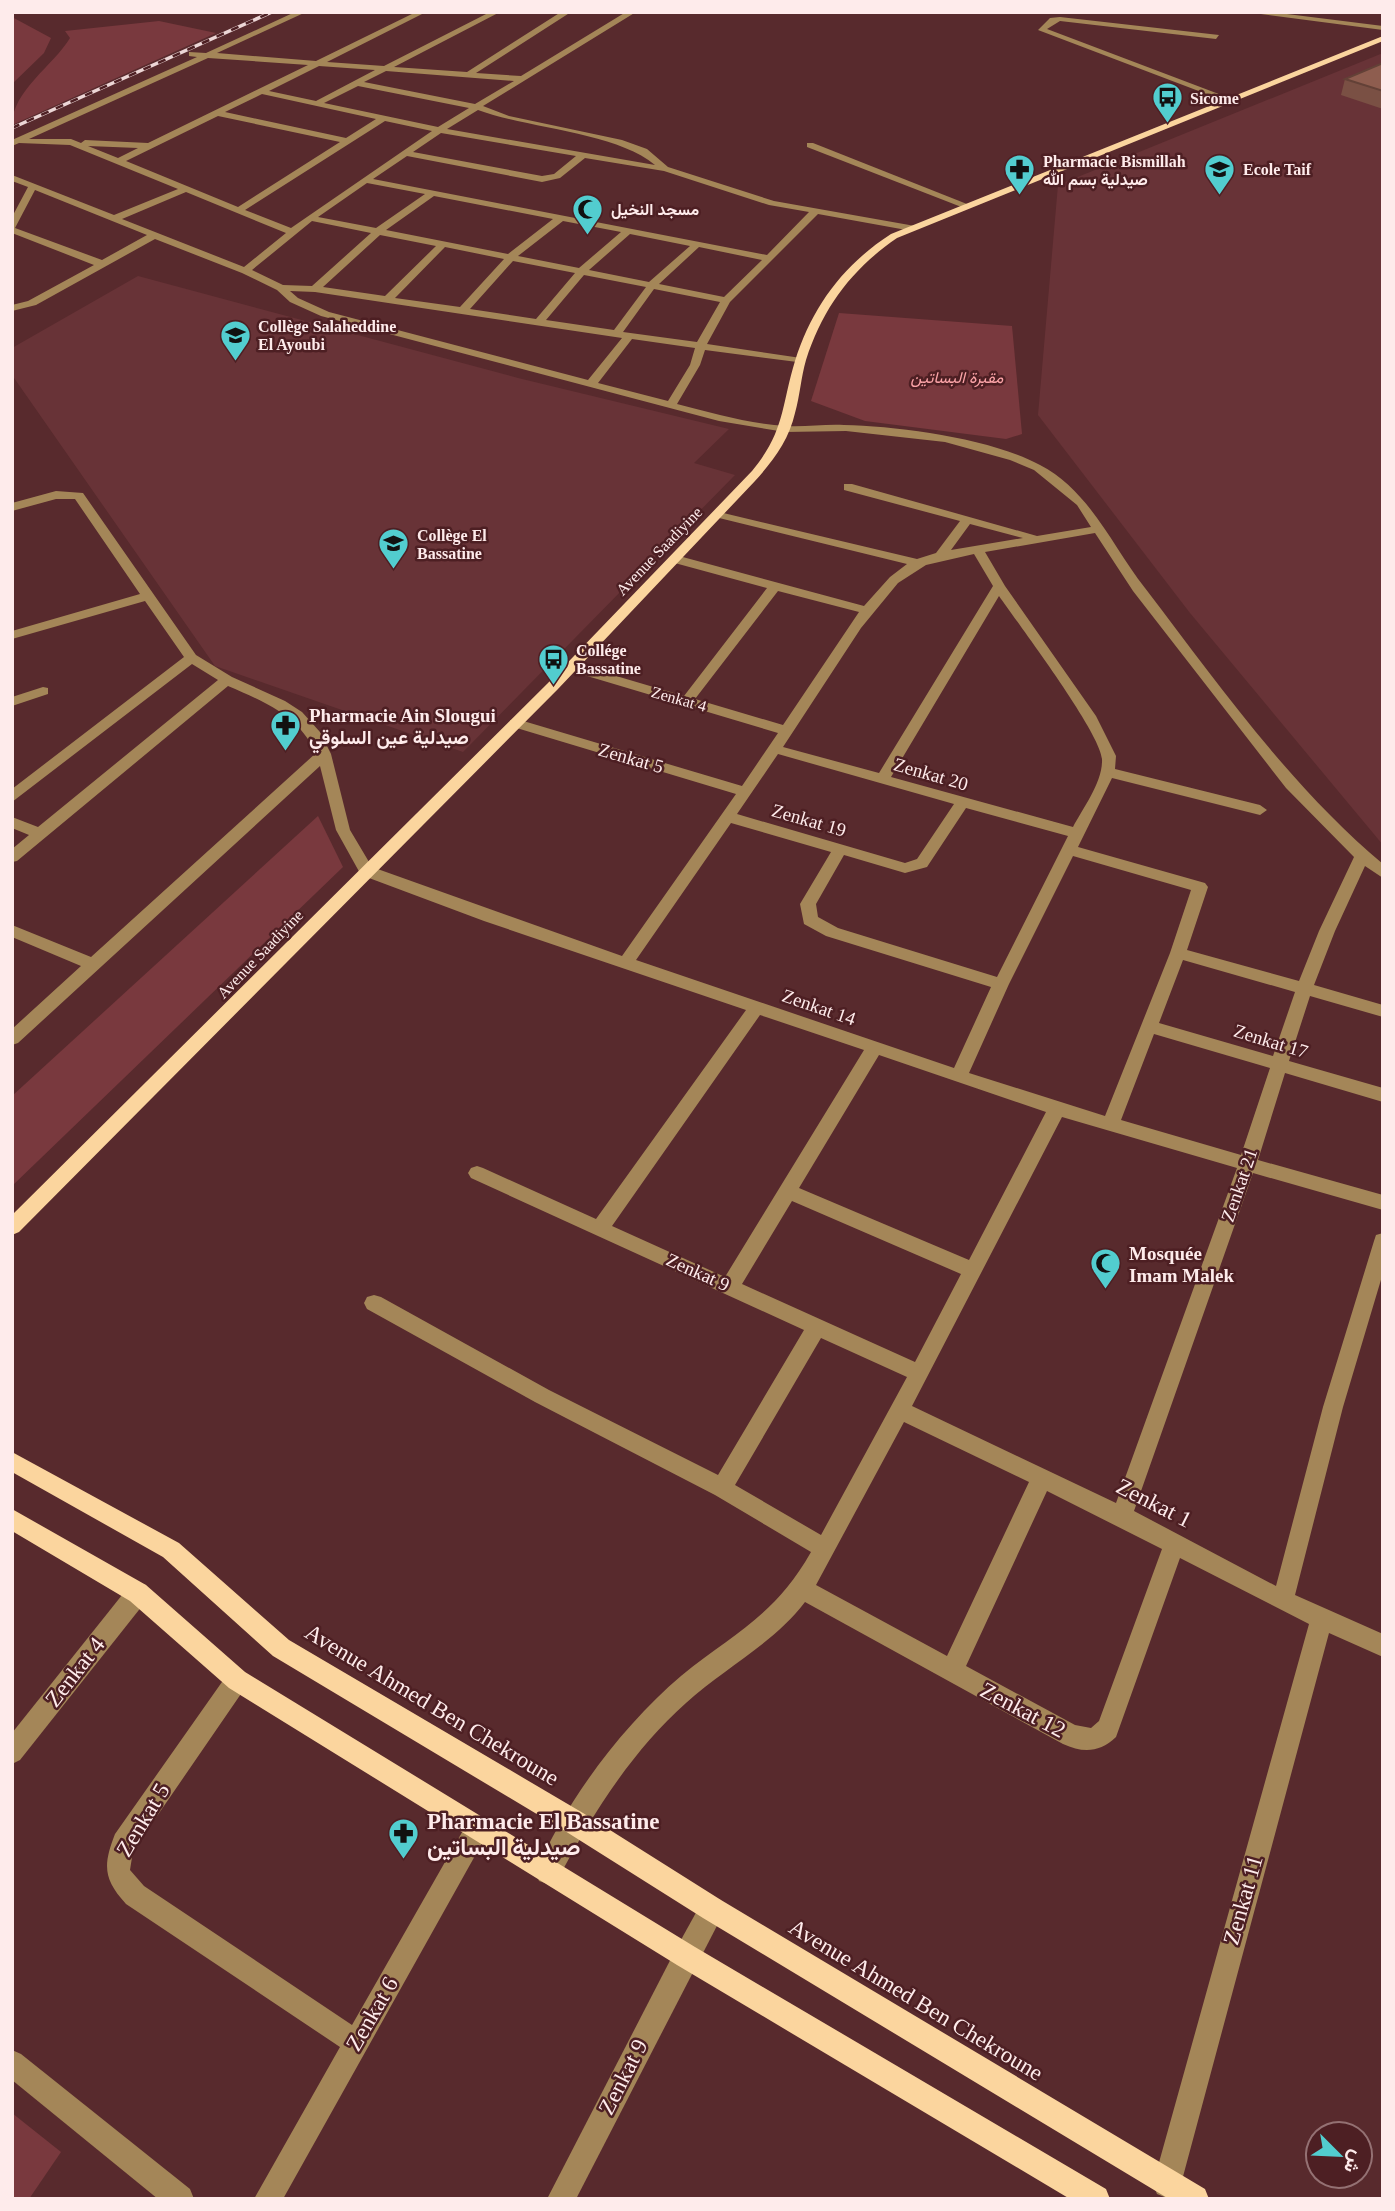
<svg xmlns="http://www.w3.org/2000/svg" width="1395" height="2211" viewBox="0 0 1395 2211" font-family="'Times New Roman',Vazirmatn,serif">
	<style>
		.built { fill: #683337 }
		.green { fill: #79393e }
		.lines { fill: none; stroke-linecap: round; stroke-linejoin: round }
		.minor { fill: #a48658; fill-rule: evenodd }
		.major { fill: #fbd59e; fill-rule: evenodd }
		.rail-casing { stroke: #ecd6d6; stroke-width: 3.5 }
		.rail { stroke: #4d1f23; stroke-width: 2.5; stroke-dasharray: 8; stroke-linecap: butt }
		.wall { fill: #7a5044 }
		.building { fill: #8e5d4f; stroke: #634137; stroke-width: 2 }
		.labels { text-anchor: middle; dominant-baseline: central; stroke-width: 5; stroke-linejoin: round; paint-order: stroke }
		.far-poi-label { font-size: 16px; font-weight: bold; fill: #feebeb; stroke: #4d1f23; text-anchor: start }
		.far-park-label { font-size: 16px; font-style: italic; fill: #fca4a8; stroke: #4d1f23 }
		.far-street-label { font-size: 16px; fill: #feebeb; stroke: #4d1f23 }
		.poi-label { font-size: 19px; font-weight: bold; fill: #feebeb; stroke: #4d1f23; text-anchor: start }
		.street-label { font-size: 19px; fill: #feebeb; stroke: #4d1f23 }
		.near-street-label { font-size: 23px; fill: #feebeb; stroke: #4d1f23 }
		.near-poi-label { font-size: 23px; font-weight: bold; fill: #feebeb; stroke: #4d1f23; text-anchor: start }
	</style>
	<rect width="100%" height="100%" fill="#582a2d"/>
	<!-- built -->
	<g class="built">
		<path d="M1383,53v792l-193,-232 -152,-198 20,-230z"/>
		<path d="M138,276l380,102 211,51 -35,34 41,12 -272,277 -248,-86 -203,-291v-27z"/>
	</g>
	<!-- green -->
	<g class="green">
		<path d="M12,17l39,21 -7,15 -32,31z"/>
		<path d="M159,21l57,12 -204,92c0,-34 42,-60 58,-87l-5,-7z"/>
		<path d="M839,313l173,13 10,108 -16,5 -141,-18 -54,-20z"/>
		<path d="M318,816l25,51 -331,319v-90z"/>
		<path d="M12,2113l49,39 -32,47h-17z"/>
	</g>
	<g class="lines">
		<!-- minor -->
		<g class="minor">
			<path d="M295,12h11l-89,41 99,8 100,-49h10l-99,50 57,4 106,-54h10l-106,55 73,5 94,-60h10l-95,61 45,3 105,-64h10l-153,94 26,10 113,24 25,9 21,18 106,34 141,25 2,2 -5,3 -94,-17 -88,88 -23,42 94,14 4,1v4l-100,-13 -5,15 -23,39c35,9 73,20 109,22 20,1 39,-2 58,-1 55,1 149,14 196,40 50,26 72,81 105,123 74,97 145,198 238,276v14l-18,-12 -30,65 -21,54 69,20v12l-73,-21 -21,65 94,27v14l-98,-29 -27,87 125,35v15l-130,-37 -119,338 142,75 47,-179 51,-166 2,-6 7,-2v40l-40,134 -48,188 88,39v23l-54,-24 -148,551 -4,10 -10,4 -10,-4 -4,-10 156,-560 -129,-66 -64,179c-17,16 -33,16 -53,7l-258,-142c-32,42 -81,66 -119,101 -55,49 -95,113 -129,178l-9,3 -9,-3 -3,-9c29,-70 87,-147 145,-196 54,-44 93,-59 130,-124l-96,-57 -180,-93 -168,-93 -3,-6 3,-6 7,-2 7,2 168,93 169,85 86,-145 -333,-152 -3,-5 3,-5 6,-2 6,2 113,51 150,-209 -262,-89 -123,-46 -25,-45 -16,-64 -302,277 -6,2v-16l69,-63 -69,-29v-12l79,32 225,-204c-18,-38 -51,-51 -88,-67l-211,175 -5,1v-13l17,-14 -17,-7v-11l26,10 180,-147 -26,-16 -180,138v-13l172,-132 -39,-56 -133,38v-8l128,-37 -65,-95h-19l-44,12v-8l44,-12 27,2 113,162 36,22 53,24 17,11 18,20 11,22 19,76 22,37 250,89 114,-162 -226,-68v-6h10l222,66 36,-53 -211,-63 -2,-3 7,-4 112,33 83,-108 -96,-26v-6h8l185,50 26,-29 17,-13 -192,-47v-6l202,48 19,-6 24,-32 -116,-31v-6h8l185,52 54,-9 -14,-22 -43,-35 -24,-10 -65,-18 -99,-11 -61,1 -66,-11 -398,-105 -31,-14 -13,-12 -35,-17 -87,-34 -119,66 -24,6v-6l16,-4 66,-36 -82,-32v-16l16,-30 -16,-6v-6l102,40 64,-26 -108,-44 -51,-2 -7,3v-6l185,-83 -8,-1v-4l17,1zM208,58l100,7 -160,78 -63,-3 -4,3 -10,-4h-42zM319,66l56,4 -59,31 -47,-10zM386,71l128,10 -39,23 -111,-22zM358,86l111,22 -31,19 -114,-24zM262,94l114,25 -30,19 -121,-26zM478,110c51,19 137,22 177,55l-208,-36zM218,116l122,26 -102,65 -112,-46zM385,121l47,10 -141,97 -46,-18zM441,133l135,23 -22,18 -12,2 -129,-24zM88,146l50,2 -20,10zM407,156l135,26 18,-4 25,-20 79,13 105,34 40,7 -42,43 -394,-76zM367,183l58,11 -49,34 -58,-11zM35,190l112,45 -45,25 -87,-32zM186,192l100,41 -42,34 -122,-48zM434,196l119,23 -45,35 -122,-24zM312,221l59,12 -59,53 -29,-1 -31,-15zM563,221l58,11 -42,36 -61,-12zM630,234l60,12 -41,36 -60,-12zM380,235l56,11 -51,50 -62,-9zM445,247l59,12 -44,48 -65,-9zM699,247l63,13 -38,37 -65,-13zM513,261l62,12 -39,46 -66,-10zM584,275l62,12 -32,43 -68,-10zM654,289l66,13 -23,40 -74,-10zM290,291l25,1 307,46 -34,42 -259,-68 -31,-14zM632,339l63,9 -5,17 -22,36 -70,-18zM970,524l53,14 -72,12zM1095,533l38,58 153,197 68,69 -35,74 -20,50 -112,-31 21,-63 -3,-4 -127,-36 34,-69 148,37 7,-5 -7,-5 -145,-36 1,-13 -20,-40 -91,-130 -20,-34zM974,554l19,32 -114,187 -96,-26 78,-119 37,-45 28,-18zM778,591l81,21 -76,113 -88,-26zM999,596c20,29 101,136 103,163 1,23 -19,49 -29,68l-182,-50zM778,754l176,50 -37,55 -12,4 -168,-49zM966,808l102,28 -71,141 -159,-49 -20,-11 -2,-13 28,-49 61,18 22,-6zM731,823l100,29 -31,52 4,20 22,12 165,51 -37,81 -318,-108zM1073,856l118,34 -21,63 -65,163 -136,-43 40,-89zM1183,960l112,32 -22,64 -114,-33zM760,1015l104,35 -139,227 -113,-51zM1154,1034l116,34 -29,87 -120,-35zM879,1055l167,57 -77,148 -170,-72zM1062,1117l175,51 -121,335 -204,-97zM792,1201l169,73 -46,88 -173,-78zM821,1338l86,39 -86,158 -86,-50zM904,1422l125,60 -82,174 -131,-71zM1047,1491l115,58 -63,172 -8,7 -16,-3 -109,-59z"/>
			<path d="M1246,12h25l112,14v4z"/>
			<path d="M1060,17l159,18 -3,4 -156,-18 -13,8 185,70 -7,2 -187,-71 12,-12z"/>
			<path d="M807,143h6l159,63 -8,2 -157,-61z"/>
			<path d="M43,687l5,1v6l-36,12v-9z"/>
			<path d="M138,1582l8,3 3,8 -3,8 -126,159 -8,4v-31l118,-148z"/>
			<path d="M237,1669l8,3 3,8 -3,8 -112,163 -3,19 14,16 208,139 117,-205 9,-3 9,3 3,9 -207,370h-29l86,-152 -214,-143c-23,-25 -23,-39 -11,-70l114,-162z"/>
			<path d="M712,1897l9,3 3,9 -3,9 -145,281h-29l130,-252 26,-47z"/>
			<path d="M12,2050l9,4 169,135 4,10h-36l-146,-119z"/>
		</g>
		<!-- major -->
		<g class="major">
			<path d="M1383,36v5l-486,197c-45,31 -74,69 -91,122 -5,17 -6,35 -11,53 -6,27 -22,48 -40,68l-197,208 -539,543 -7,3v-20l536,-532 204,-212c33,-40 29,-64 43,-110 17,-54 48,-96 96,-127z"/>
			<path d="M12,1452l167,91 110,97 294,173 138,87 484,289 4,10h-40l-466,-281 -138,-87 -292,-175 -110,-99 -151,-85z"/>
			<path d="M12,1509l134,76 99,87 450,275 411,242 4,10h-40l-393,-234 -448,-277 -99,-87 -118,-70z"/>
		</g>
		<defs>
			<path id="rail" d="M12,128l260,-116"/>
		</defs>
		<!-- rail casing -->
		<use href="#rail" class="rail-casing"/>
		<!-- rail -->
		<use href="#rail" class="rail"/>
	</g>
	<!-- wall -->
	<path class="wall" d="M1383,63v46l-42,-14 4,-16z"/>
	<!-- building -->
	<path class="building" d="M1383,63v28l-38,-12z"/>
	<!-- icons -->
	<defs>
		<symbol id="bus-pin" viewBox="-11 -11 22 30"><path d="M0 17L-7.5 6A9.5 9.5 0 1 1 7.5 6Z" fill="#52cdcf" stroke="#4d1f23"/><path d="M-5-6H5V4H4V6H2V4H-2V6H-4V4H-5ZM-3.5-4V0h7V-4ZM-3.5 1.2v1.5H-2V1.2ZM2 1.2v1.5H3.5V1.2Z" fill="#111"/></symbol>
		<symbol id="school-pin" viewBox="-11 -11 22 30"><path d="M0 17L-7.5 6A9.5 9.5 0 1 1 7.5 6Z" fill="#52cdcf" stroke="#4d1f23"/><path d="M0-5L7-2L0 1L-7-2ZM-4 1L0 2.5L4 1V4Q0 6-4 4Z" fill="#111"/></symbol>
		<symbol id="pharmacy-pin" viewBox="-11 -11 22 30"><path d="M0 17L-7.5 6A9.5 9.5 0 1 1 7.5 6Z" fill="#52cdcf" stroke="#4d1f23"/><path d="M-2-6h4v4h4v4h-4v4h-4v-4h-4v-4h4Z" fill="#111"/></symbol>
		<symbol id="mosque-pin" viewBox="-11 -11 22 30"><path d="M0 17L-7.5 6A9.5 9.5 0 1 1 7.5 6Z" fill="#52cdcf" stroke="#4d1f23"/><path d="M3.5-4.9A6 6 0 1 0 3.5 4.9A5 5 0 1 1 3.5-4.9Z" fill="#111"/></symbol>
	</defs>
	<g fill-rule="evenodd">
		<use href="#bus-pin" x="1150" y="80" width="35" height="47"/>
		<use href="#school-pin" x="1202" y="152" width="35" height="47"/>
		<use href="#pharmacy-pin" x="1002" y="152" width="35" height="47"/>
		<use href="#mosque-pin" x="570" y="192" width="35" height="47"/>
		<use href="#school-pin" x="218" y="318" width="35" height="47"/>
		<use href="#school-pin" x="376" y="526" width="35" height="47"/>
		<use href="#bus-pin" x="536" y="642" width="35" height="47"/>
		<use href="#pharmacy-pin" x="268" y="708" width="35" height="47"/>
		<use href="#mosque-pin" x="1088" y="1246" width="35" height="47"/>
		<use href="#pharmacy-pin" x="386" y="1816" width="35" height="47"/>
	</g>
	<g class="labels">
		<!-- far-poi labels -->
		<g class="far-poi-label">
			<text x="1190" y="98">Sicome</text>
			<text x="1043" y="161">Pharmacie Bismillah<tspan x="1043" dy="18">صيدلية بسم الله</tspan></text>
			<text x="1243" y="169">Ecole Taif</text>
			<text x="611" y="209">مسجد النخيل</text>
			<text x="258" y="326">Collège Salaheddine<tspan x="258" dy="18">El Ayoubi</tspan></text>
			<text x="417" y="535">Collège El<tspan x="417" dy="18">Bassatine</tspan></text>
			<text x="576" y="650">Collége<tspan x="576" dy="18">Bassatine</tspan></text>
		</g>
		<!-- far-park labels -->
		<g class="far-park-label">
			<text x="957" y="377">مقبرة البساتين</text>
		</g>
		<!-- far-street labels -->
		<g class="far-street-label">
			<text transform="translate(659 551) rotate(-46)">Avenue Saadiyine</text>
			<text transform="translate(679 699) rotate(16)">Zenkat 4</text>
			<text transform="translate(260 954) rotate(-46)">Avenue Saadiyine</text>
		</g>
		<!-- poi labels -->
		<g class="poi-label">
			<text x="309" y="715">Pharmacie Ain Slougui<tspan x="309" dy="22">صيدلية عين السلوقي</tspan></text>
			<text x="1129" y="1253">Mosquée<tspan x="1129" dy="22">Imam Malek</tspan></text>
		</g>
		<!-- street labels -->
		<g class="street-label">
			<text transform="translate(631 758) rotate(16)">Zenkat 5</text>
			<text transform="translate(931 774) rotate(16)">Zenkat 20</text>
			<text transform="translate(809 820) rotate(16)">Zenkat 19</text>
			<text transform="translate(819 1007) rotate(19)">Zenkat 14</text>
			<text transform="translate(1271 1041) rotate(17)">Zenkat 17</text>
			<text transform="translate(1239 1185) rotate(-71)">Zenkat 21</text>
			<text transform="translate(698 1272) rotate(24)">Zenkat 9</text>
		</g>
		<!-- near-street labels -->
		<g class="near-street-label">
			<text transform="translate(1154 1503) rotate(27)">Zenkat 1</text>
			<text transform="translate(75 1672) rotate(-52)">Zenkat 4</text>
			<text transform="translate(432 1705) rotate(31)">Avenue Ahmed Ben Chekroune</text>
			<text transform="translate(1023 1710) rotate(28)">Zenkat 12</text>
			<text transform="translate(143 1820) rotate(-59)">Zenkat 5</text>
			<text transform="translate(1243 1900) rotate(-74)">Zenkat 11</text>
			<text transform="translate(916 2000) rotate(31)">Avenue Ahmed Ben Chekroune</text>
			<text transform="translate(372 2014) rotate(-60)">Zenkat 6</text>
			<text transform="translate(623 2077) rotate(-63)">Zenkat 9</text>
		</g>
		<!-- near-poi labels -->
		<g class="near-poi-label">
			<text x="427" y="1821">Pharmacie El Bassatine<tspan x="427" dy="26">صيدلية البساتين</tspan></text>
		</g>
	</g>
	<!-- border -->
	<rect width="1395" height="2211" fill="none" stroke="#feebeb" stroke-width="28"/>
	<!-- north arrow -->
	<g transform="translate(1339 2155) rotate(114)"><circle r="33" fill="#4d1f23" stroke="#947173" stroke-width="2"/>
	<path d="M0-5L12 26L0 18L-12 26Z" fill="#52cdcf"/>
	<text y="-10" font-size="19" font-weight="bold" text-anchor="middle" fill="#feebeb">ش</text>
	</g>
</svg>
